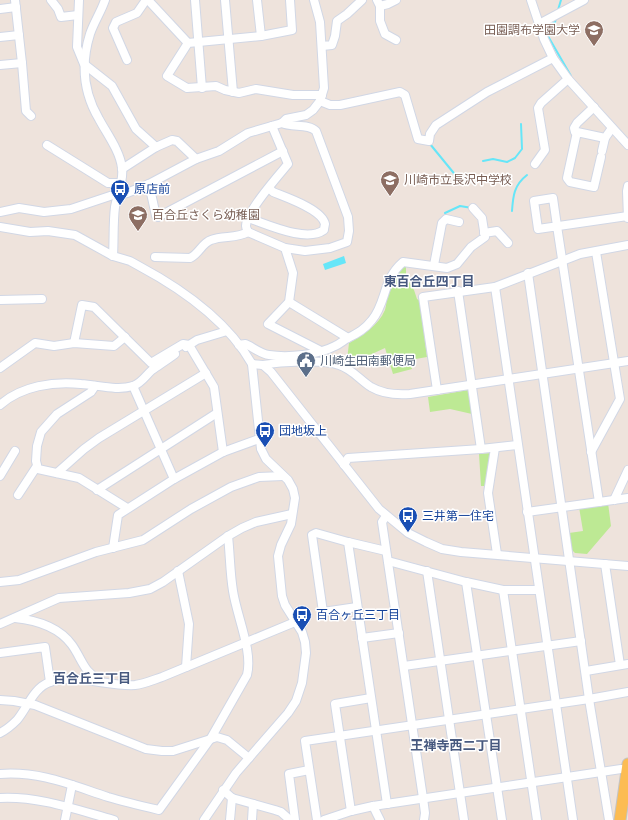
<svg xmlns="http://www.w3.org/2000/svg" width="628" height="820" viewBox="0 0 628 820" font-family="'Alegreya Sans','Noto Sans JP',sans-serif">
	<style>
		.green { fill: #bde994 }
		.water { fill: #66e6f8 }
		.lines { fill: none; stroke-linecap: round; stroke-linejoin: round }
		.stream { stroke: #66e6f8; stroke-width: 2 }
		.minor-casing { stroke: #d1d7e5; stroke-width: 10 }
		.major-casing { stroke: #c4c4c4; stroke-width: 13 }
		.minor { stroke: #fff; stroke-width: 8 }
		.major { stroke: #fcbc53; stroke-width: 11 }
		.labels { text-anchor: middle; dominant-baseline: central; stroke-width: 3; stroke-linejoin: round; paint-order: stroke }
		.education-label { font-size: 12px; fill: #785e54; stroke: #fff; text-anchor: start }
		.transit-label { font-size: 12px; fill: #164399; stroke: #fff; text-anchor: start }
		.service-label { font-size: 12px; fill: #4e5e75; stroke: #fff; text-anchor: start }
		.neighbourhood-label { font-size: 13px; font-weight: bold; fill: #47597f; stroke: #fff }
	</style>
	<rect width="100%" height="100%" fill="#eee3dc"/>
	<!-- green -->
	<g class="green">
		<path d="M404,265h2v12l8,13 3,9 3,2 7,56 -17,3 2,9 -19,5 -8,-26 -24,11 -6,5 -8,-4 2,-17c14,-8 29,-17 36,-33 2,-6 1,-12 3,-18 4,-10 10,-19 16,-27z"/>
		<path d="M468,390l4,24 -22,-5 -20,3 -2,-15z"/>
		<path d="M491,453l-4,33h-6l-2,-32z"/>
		<path d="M608,503l3,23 -24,28 -12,-1 -3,-3 -3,-17 14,-2 -4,-24z"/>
	</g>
	<!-- water -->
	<path class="water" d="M344,256l2,7 -21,7 -2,-6z"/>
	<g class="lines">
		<!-- stream -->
		<g class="stream">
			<path d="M558,10l3,-10"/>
			<path d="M556,18l-1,4 -8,4 -2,5 26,45"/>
			<path d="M430,144l27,33 2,7"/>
			<path d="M483,161l10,-2 14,3 8,-4 7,-9 -1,-25"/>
			<path d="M512,211c1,-15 2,-26 15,-36"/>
			<path d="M445,213l15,-7 12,2"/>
		</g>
		<defs>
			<g id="minor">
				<path d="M15,0l7,63 4,48 5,5"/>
				<path d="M51,0l7,9 3,8 17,-2"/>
				<path d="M79,0l-2,47 7,17 28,22 24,43 20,18"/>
				<path d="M105,0c-4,12 -11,22 -15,34 -9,29 -7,58 9,85 8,15 21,32 23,49 2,13 -5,27 -7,39 -2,16 -1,33 -2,49"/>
				<path d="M148,0l40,43"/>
				<path d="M195,0l7,88"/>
				<path d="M225,0l8,92"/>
				<path d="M257,0l4,36"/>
				<path d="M290,0l2,30 -31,6 -73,7 -21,33 20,12 29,-2 9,4 14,3 17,-4 37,6h29"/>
				<path d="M377,0l3,6v15l5,13 11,6"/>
				<path d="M531,0l13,39 9,19 15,21 60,66"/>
				<path d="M380,6l8,-2 8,-4"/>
				<path d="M0,9l16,-2"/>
				<path d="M539,24l45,-24"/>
				<path d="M0,37l19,-2"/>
				<path d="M322,46l10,-1 3,-9 2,-15 10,-7 15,-14"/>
				<path d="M127,60l-14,-32 3,-6 21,-9 9,-13"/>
				<path d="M0,65l22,-2"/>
				<path d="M320,101l10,4h10l60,-13 5,3 13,44 11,2 1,-7 6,-9 51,-33 66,-34"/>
				<path d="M577,134l-2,-2 -1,-4 3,-5 17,-16"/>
				<path d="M47,145l61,38h13"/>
				<path d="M602,151l3,-13"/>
				<path d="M601,157l-7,30 -24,-5 -3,-4 10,-46 28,6 7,-10"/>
				<path d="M535,164l10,-14 -7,-42 3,-5 27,-24"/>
				<path d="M122,169l34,-22 16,-7 5,1 19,18"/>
				<path d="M149,184l7,32 2,1 125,-66"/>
				<path d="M628,186l-1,5 1,27"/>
				<path d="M0,212l19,-4 25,4 27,-3 42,-14 14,-2 22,-9 47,-25 23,-8 29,-18 34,-10 4,-4 20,-4 7,-5 7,-9 4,-13 -4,-66 -6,-22"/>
				<path d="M248,218c19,6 58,25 76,12 0,-1 1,-6 1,-6 -3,-15 -40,-27 -52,-32l-4,-4"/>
				<path d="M0,227l30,5 18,-1 27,4 38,21 17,5 9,5c43,23 88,54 113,98l9,85 5,10 22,21 5,9 2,9 -4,26 -10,21 -3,11 4,40 3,9 17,27 3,10 1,11 -4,30 -6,18 -8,12 -52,60 -32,47"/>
				<path d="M248,232l37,16 20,3 25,-3 17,-6 2,-11 -1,-14 -32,-86c-8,-8 -24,-3 -34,-8"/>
				<path d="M248,232c-1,-2 -2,-4 -2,-6 0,-14 32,-50 42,-62l-16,-38"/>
				<path d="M484,233l13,-2 11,12"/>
				<path d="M285,248l8,25 -4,29 -21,22 53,27"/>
				<path d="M155,257l35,1c9,-4 12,-15 21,-18 12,-5 25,-1 37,-8"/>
				<path d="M434,265l8,-42 4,-4 13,3"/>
				<path d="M528,273l61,426 20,121"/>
				<path d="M495,287l78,533"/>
				<path d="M458,291l23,158"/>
				<path d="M0,300l42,-1"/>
				<path d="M289,302l59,36"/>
				<path d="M74,343l8,-38 12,2 57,56 32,-19 6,1 25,42 9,65"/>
				<path d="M239,345c2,0 4,-1 6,-1 5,1 15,10 24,11 19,3 49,0 66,-9 5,-2 9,-6 13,-8 10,-5 17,-9 24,-18 15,-18 10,-40 31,-58l44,6 10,-4 14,-17 14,-10 -3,-19 -9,-10"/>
				<path d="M186,347l11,-7 30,-9"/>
				<path d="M252,364l11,1 8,7 108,137 29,24 18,9 16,7 19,3 167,14"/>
				<path d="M263,365c17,-3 60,-6 76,0 13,4 21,15 32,22 12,7 26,8 39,7l218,-33"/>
				<path d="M0,368l35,-25 19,3 20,-3 40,3 11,-9"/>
				<path d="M95,386l-4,6 -34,22 -16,18 -4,14 -1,15 2,8 41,9 48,30"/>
				<path d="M133,386l41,93"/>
				<path d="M437,390l-14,-93 72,-10 85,-33 48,-9"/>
				<path d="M0,405c21,-19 54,-24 81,-21 17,1 36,7 52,2 9,-3 13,-11 19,-16 7,-5 15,-10 23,-16"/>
				<path d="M495,448l-7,45 9,61"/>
				<path d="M591,452l29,-53 -24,-147"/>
				<path d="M344,465l4,-7 133,-9 36,-4"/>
				<path d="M57,473l27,-24 15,-11 107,-65"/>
				<path d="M0,476l15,-25"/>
				<path d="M97,490l120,-77"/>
				<path d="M18,495l19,-29"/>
				<path d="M614,500l14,-30"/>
				<path d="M599,502l-42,-276 -4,-28 -19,3 4,28 90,-13"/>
				<path d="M527,512l101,-14"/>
				<path d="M386,516l-4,6 41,276 2,15 -1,7"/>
				<path d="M348,542l39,262"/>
				<path d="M113,548l5,-33 56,-36 49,-27 36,-13"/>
				<path d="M388,561l78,21 37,8h36"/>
				<path d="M605,564l15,101"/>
				<path d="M178,571l11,53 -3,43"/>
				<path d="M427,571l37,249"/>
				<path d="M0,582l19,-2 77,-28 47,-12 48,-31 40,-22 28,-10 24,-1"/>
				<path d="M466,582l36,238"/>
				<path d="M503,590l34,230"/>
				<path d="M357,607l-34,5 -11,-77 4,-2 32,9 38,9"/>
				<path d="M15,618c20,2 44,9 57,27 10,14 12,28 28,35"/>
				<path d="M0,624l59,-26 70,-5 21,-4 13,-7 65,-46 14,-8 14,-6 36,-8"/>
				<path d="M362,638l37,-5"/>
				<path d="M0,653l45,-6 5,35"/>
				<path d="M404,666l177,-25"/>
				<path d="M586,671l42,-7"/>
				<path d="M0,700l14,1 21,4 111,44 16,2h11l44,-14 10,3 22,18"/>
				<path d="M0,733c6,-3 12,-8 17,-13 11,-13 16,-32 33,-38 23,-9 61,5 85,3 9,-1 18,-5 27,-8l133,-55"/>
				<path d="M0,774c40,-3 71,11 108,23 17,5 34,9 51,13l52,-72 36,-63c6,-24 -10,-58 -14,-84 -3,-18 -3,-37 -5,-55"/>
				<path d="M223,790l9,8 43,12 6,2 9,8"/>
				<path d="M0,798c39,-2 77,12 114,22"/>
				<path d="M373,806l7,14"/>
				<path d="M351,811l-16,-107 36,-6"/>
				<path d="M65,820l7,-35"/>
				<path d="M230,820l2,-22"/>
				<path d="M252,820l1,-16"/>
				<path d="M295,820l-6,-46 20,-4"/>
				<path d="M317,820l-12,-79 284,-42 39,-7"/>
				<path d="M324,820l27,-9 22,-5 248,-37"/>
			</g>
			<path id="major" d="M620,820l8,-56"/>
		</defs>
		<!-- minor casing -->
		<use href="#minor" class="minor-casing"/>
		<!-- major casing -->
		<use href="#major" class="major-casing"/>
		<!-- minor -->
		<use href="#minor" class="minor"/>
		<!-- major -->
		<use href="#major" class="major"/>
	</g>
	<!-- icons -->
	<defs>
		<symbol id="university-pin" viewBox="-11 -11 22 30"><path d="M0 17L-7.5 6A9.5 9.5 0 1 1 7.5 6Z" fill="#8d6e63" stroke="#fff"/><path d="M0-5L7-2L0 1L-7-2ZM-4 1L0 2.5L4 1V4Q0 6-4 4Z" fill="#fff"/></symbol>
		<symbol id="school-pin" viewBox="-11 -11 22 30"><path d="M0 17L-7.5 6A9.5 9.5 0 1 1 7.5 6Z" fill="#8d6e63" stroke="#fff"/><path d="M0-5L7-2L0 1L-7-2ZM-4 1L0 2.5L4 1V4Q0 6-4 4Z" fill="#fff"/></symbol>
		<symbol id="bus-pin" viewBox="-11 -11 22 30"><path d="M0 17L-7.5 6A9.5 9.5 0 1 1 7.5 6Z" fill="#1a4fb4" stroke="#fff"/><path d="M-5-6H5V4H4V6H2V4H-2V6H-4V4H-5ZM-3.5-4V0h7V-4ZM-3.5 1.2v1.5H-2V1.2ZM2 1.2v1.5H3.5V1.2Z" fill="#fff"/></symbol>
		<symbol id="civic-pin" viewBox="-11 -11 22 30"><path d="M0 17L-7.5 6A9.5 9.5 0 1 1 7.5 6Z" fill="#5c6f8a" stroke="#fff"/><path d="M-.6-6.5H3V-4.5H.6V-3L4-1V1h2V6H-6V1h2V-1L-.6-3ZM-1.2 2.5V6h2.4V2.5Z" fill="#fff"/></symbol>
	</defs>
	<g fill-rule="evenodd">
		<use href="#university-pin" x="583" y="19" width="22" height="30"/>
		<use href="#school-pin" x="379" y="169" width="22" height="30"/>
		<use href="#bus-pin" x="109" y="178" width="22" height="30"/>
		<use href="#school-pin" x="127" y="204" width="22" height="30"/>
		<use href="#civic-pin" x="295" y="350" width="22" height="30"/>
		<use href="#bus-pin" x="254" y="420" width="22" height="30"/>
		<use href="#bus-pin" x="397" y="505" width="22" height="30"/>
		<use href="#bus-pin" x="291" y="604" width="22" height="30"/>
	</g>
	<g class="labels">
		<!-- education labels -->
		<g class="education-label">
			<text x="580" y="30" text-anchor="end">田園調布学園大学</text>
			<text x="404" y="180">川崎市立長沢中学校</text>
			<text x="152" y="215">百合丘さくら幼稚園</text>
		</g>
		<!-- transit labels -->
		<g class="transit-label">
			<text x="134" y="189">原店前</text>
			<text x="279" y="431">団地坂上</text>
			<text x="422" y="516">三井第一住宅</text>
			<text x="316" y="615">百合ヶ丘三丁目</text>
		</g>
		<!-- service labels -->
		<g class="service-label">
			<text x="320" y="361">川崎生田南郵便局</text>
		</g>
		<!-- neighbourhood labels -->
		<g class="neighbourhood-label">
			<text x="429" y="282">東百合丘四丁目</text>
			<text x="92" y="679">百合丘三丁目</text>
			<text x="456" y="746">王禅寺西二丁目</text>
		</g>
	</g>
</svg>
